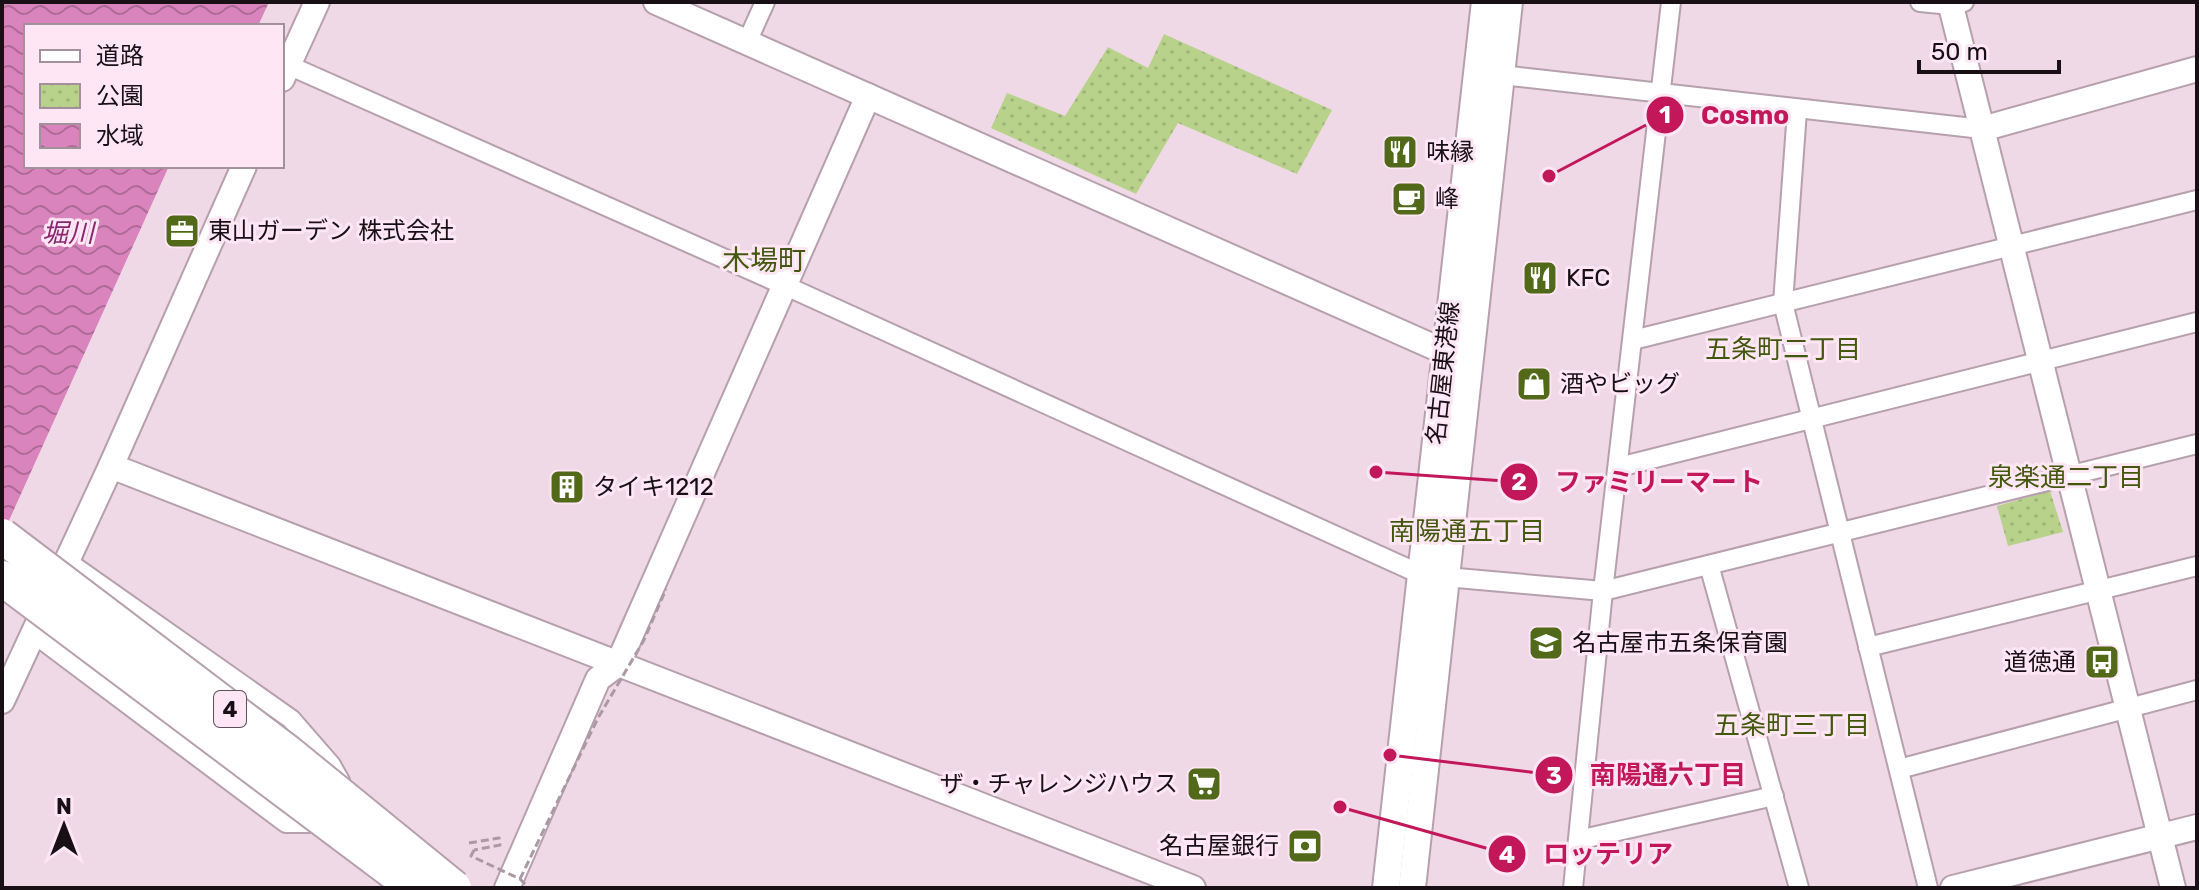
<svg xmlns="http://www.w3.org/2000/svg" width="2199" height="890" viewBox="0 0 2199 890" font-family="Rubik,'Noto Sans JP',sans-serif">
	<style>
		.park { fill: url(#park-dots) }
		.water { fill: url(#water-waves) }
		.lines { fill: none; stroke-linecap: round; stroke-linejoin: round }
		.minor-casing { stroke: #b6a0ad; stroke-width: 22 }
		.tertiary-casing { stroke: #b6a0ad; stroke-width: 28 }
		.secondary-casing { stroke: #b6a0ad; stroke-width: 30 }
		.path { stroke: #ab99a4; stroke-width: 3; stroke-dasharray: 8 4; stroke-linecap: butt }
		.minor { stroke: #fff; stroke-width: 18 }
		.tertiary { stroke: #fff; stroke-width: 24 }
		.secondary { stroke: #fff; stroke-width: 26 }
		.motorway-bridge-casing { stroke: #b6a0ad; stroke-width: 38; stroke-linecap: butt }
		.path-bridge { stroke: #ab99a4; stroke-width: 3; stroke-dasharray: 8 4; stroke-linecap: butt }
		.motorway-bridge { stroke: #fff; stroke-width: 34 }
		.labels { text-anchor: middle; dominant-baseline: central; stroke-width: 6; stroke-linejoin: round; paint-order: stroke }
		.shield { fill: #fee6f4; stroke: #5d5058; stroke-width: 2 }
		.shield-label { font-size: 22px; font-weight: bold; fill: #181015 }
		.poi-label { font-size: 24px; fill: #181015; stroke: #fee6f4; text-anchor: start }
		.street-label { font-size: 24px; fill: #181015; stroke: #fee6f4 }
		.water-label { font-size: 26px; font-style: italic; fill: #8a266e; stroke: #fee6f4 }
		.neighbourhood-label { font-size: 26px; fill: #43580d; stroke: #fee6f4 }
		.quarter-label { font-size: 28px; fill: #43580d; stroke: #fee6f4 }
		.leader { fill: none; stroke: #c2185b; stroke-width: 3 }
		.callout-dot { fill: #c2185b; stroke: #fee6f4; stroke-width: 3 }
		.mark-label { font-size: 24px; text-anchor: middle; font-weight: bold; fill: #fff }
		.callout-label { font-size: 26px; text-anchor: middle; font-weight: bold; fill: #c2185b; stroke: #fee6f4; stroke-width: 6; stroke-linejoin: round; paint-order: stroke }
	</style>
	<defs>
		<pattern id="park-dots" width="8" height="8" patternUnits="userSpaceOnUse" patternTransform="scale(2)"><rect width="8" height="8" fill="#b8d28b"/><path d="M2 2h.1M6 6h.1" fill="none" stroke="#9db377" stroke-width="1.8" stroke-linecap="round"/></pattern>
		<pattern id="water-waves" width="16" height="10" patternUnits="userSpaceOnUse" patternTransform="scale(2)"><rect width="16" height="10" fill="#d984bc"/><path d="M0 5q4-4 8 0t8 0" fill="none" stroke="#af6b98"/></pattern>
	</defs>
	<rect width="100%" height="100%" fill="#f0d9e7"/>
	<!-- park -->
	<g class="park">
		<path d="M1164,34l168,76 -35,64 -119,-51 -42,71 -145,-66 16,-35 58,23 43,-69 40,21z"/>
		<path d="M2050,491l13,41 -55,14 -11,-40z"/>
	</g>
	<!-- water -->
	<path class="water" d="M2,2h267l-11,24h-232v140h143l-167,370z"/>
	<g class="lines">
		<defs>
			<g id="minor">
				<path d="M1920,2l31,3 13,-3"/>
				<path d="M747,42l18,-40"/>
				<path d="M288,65l498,221 636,289"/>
				<path d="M1502,75l480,54"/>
				<path d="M1797,111l-14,192 145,585"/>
				<path d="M1633,340l564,-140"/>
				<path d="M1619,467l578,-145"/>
				<path d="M68,562l223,157 40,46 9,16 -4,8"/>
				<path d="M1709,565l90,323"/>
				<path d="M1446,577l157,14 594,-147"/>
				<path d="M33,633l253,190h23l15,-6"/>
				<path d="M1868,647l329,-81"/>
				<path d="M1899,769l298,-79"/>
				<path d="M1578,840l196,-44"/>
				<path d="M1573,888l30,-297 68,-589"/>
			</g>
			<g id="tertiary">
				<path d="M656,2l789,350 20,2"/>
				<path d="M1950,2l223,886"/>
				<path d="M282,79l35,-77"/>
				<path d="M1982,129l215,-60"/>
				<path d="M111,466l1082,422"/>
				<path d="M2,701l109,-235 133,-300"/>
				<path d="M507,888l91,-209 20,-15 250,-568"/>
				<path d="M1953,888l244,-61"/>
			</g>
			<g id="secondary">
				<path d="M1386,888l99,-886"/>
				<path d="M1412,888l97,-886"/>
			</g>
		</defs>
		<!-- minor casing -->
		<use href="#minor" class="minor-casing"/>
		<!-- tertiary casing -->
		<use href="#tertiary" class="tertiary-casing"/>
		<!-- secondary casing -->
		<use href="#secondary" class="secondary-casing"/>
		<!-- path -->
		<path class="path" d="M469,843l30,-5 1,7 -26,5"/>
		<!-- minor -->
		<use href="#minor" class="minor"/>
		<!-- tertiary -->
		<use href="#tertiary" class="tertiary"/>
		<!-- secondary -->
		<use href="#secondary" class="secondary"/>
		<defs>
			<g id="motorway-bridge">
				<path d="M2,536l285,216 167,136"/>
				<path d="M2,578l413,310"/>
			</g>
		</defs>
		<!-- motorway-bridge casing -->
		<use href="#motorway-bridge" class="motorway-bridge-casing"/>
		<!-- path-bridge -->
		<g class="path-bridge">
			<path d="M474,850l-3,6 49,23 9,9"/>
			<path d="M520,879l78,-161 46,-78 22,-51"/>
		</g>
		<!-- motorway-bridge -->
		<use href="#motorway-bridge" class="motorway-bridge"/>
	</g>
	<!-- icons -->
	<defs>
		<symbol id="restaurant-square" viewBox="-11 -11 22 22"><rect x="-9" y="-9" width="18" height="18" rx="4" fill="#516918" stroke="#fee6f4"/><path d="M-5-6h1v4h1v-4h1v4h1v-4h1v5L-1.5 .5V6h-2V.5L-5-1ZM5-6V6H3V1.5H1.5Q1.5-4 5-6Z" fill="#fff"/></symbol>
		<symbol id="cafe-square" viewBox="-11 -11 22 22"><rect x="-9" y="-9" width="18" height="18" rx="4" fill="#516918" stroke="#fee6f4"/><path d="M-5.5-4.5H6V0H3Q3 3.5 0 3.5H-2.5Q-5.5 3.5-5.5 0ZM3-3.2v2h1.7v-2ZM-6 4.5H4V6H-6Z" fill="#fff"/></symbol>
		<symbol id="office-square" viewBox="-11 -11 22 22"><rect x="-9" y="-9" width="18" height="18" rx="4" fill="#516918" stroke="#fee6f4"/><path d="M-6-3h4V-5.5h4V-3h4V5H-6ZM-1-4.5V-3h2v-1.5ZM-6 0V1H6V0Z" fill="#fff"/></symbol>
		<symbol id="shop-square" viewBox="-11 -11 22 22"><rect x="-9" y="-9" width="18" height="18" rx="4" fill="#516918" stroke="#fee6f4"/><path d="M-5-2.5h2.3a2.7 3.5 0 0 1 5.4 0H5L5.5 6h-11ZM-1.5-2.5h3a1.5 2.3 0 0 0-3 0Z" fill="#fff"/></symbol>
		<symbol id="building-square" viewBox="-11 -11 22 22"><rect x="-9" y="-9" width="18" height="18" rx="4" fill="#516918" stroke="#fee6f4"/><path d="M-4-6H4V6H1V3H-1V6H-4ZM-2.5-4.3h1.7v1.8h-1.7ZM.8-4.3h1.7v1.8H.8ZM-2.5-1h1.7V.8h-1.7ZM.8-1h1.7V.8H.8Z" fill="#fff"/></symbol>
		<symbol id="school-square" viewBox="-11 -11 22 22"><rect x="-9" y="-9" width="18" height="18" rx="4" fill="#516918" stroke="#fee6f4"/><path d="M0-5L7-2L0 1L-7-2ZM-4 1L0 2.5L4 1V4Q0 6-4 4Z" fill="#fff"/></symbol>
		<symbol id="bus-square" viewBox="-11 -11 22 22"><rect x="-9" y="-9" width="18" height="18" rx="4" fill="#516918" stroke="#fee6f4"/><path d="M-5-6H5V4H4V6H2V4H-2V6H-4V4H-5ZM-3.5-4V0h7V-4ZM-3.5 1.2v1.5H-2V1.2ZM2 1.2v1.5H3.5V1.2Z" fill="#fff"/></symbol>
		<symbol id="supermarket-square" viewBox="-11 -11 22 22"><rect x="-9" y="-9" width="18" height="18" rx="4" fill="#516918" stroke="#fee6f4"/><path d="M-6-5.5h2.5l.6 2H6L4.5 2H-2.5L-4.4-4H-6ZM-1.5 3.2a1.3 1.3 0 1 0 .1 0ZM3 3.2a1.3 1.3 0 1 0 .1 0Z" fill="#fff"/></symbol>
		<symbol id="bank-square" viewBox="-11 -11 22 22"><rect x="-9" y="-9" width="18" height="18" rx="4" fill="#516918" stroke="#fee6f4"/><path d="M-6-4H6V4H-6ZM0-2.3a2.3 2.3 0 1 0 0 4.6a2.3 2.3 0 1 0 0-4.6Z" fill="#fff"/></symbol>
	</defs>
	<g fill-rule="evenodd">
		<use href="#restaurant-square" x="1380" y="132" width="40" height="40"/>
		<use href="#cafe-square" x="1389" y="179" width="40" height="40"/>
		<use href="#office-square" x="162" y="211" width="40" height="40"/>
		<use href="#restaurant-square" x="1520" y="258" width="40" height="40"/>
		<use href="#shop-square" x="1514" y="364" width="40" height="40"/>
		<use href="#building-square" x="547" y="467" width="40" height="40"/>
		<use href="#school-square" x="1526" y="623" width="40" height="40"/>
		<use href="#bus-square" x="2082" y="642" width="40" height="40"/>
		<use href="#supermarket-square" x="1184" y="764" width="40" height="40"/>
		<use href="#bank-square" x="1285" y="826" width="40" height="40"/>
	</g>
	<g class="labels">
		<!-- shield labels -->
		<rect class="shield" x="214" y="691" width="32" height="36" rx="6"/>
		<g class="shield-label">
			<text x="230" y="709">4</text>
		</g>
		<!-- poi labels -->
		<g class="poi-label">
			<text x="1426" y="152">味縁</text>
			<text x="1435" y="199">峰</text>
			<text x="208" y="231">東山ガーデン 株式会社</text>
			<text x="1566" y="278">KFC</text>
			<text x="1560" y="384">酒やビッグ</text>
			<text x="593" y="487">タイキ1212</text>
			<text x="1572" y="643">名古屋市五条保育園</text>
			<text x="2076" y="662" text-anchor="end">道徳通</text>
			<text x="1178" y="784" text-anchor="end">ザ・チャレンジハウス</text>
			<text x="1279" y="846" text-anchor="end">名古屋銀行</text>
		</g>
		<!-- street labels -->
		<g class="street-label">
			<text transform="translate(1443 373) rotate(-84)">名古屋東港線</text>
		</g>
		<!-- water labels -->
		<g class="water-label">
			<text x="68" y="233">堀川</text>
		</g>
		<!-- neighbourhood labels -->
		<g class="neighbourhood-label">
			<text x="1783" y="349">五条町二丁目</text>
			<text x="2066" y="477">泉楽通二丁目</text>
			<text x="1467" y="531">南陽通五丁目</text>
			<text x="1792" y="725">五条町三丁目</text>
		</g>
		<!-- quarter labels -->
		<g class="quarter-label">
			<text x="764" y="260">木場町</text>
		</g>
	</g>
	<!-- callouts -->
	<path class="leader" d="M1549 176L1665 115M1376 472L1519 482M1390 755L1554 775M1340 807L1507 854"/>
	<g class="callout-dot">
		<circle cx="1549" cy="176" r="8"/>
		<circle cx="1376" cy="472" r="8"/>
		<circle cx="1390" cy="755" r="8"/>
		<circle cx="1340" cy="807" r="8"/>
		<circle cx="1665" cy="115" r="20"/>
		<circle cx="1519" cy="482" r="20"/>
		<circle cx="1554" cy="775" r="20"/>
		<circle cx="1507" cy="854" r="20"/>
	</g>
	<g class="mark-label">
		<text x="1665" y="123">1</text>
		<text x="1519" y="490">2</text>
		<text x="1554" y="784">3</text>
		<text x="1507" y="863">4</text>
	</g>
	<g class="callout-label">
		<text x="1745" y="124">Cosmo</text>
		<text x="1659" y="491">ファミリーマート</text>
		<text x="1668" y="784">南陽通六丁目</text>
		<text x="1608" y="863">ロッテリア</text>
	</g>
	<!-- border -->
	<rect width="2199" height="890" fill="none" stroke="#181015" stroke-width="8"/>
	<!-- legend -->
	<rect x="24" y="24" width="260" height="144" fill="#fee6f4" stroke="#a2909b" stroke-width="2"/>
	<rect x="40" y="50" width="40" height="12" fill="#ffffff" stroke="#a2909b" stroke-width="2"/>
	<text x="96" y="64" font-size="24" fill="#181015">道路</text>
	<rect x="40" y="84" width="40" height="24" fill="url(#park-dots)" stroke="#a2909b" stroke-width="2"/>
	<text x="96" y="104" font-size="24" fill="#181015">公園</text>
	<rect x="40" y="124" width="40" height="24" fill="url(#water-waves)" stroke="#a2909b" stroke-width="2"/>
	<text x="96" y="144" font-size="24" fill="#181015">水域</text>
	<!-- north arrow -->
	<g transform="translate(64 826)" stroke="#fee6f4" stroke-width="6" paint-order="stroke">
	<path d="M0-6L14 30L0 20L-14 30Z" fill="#181015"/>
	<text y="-12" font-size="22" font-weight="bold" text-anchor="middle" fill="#181015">N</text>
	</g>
	<!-- scale -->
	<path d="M1919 60v12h140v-12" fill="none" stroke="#181015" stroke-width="4"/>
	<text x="1931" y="60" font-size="24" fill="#181015" stroke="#fee6f4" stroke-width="6" paint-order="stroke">50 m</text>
</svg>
